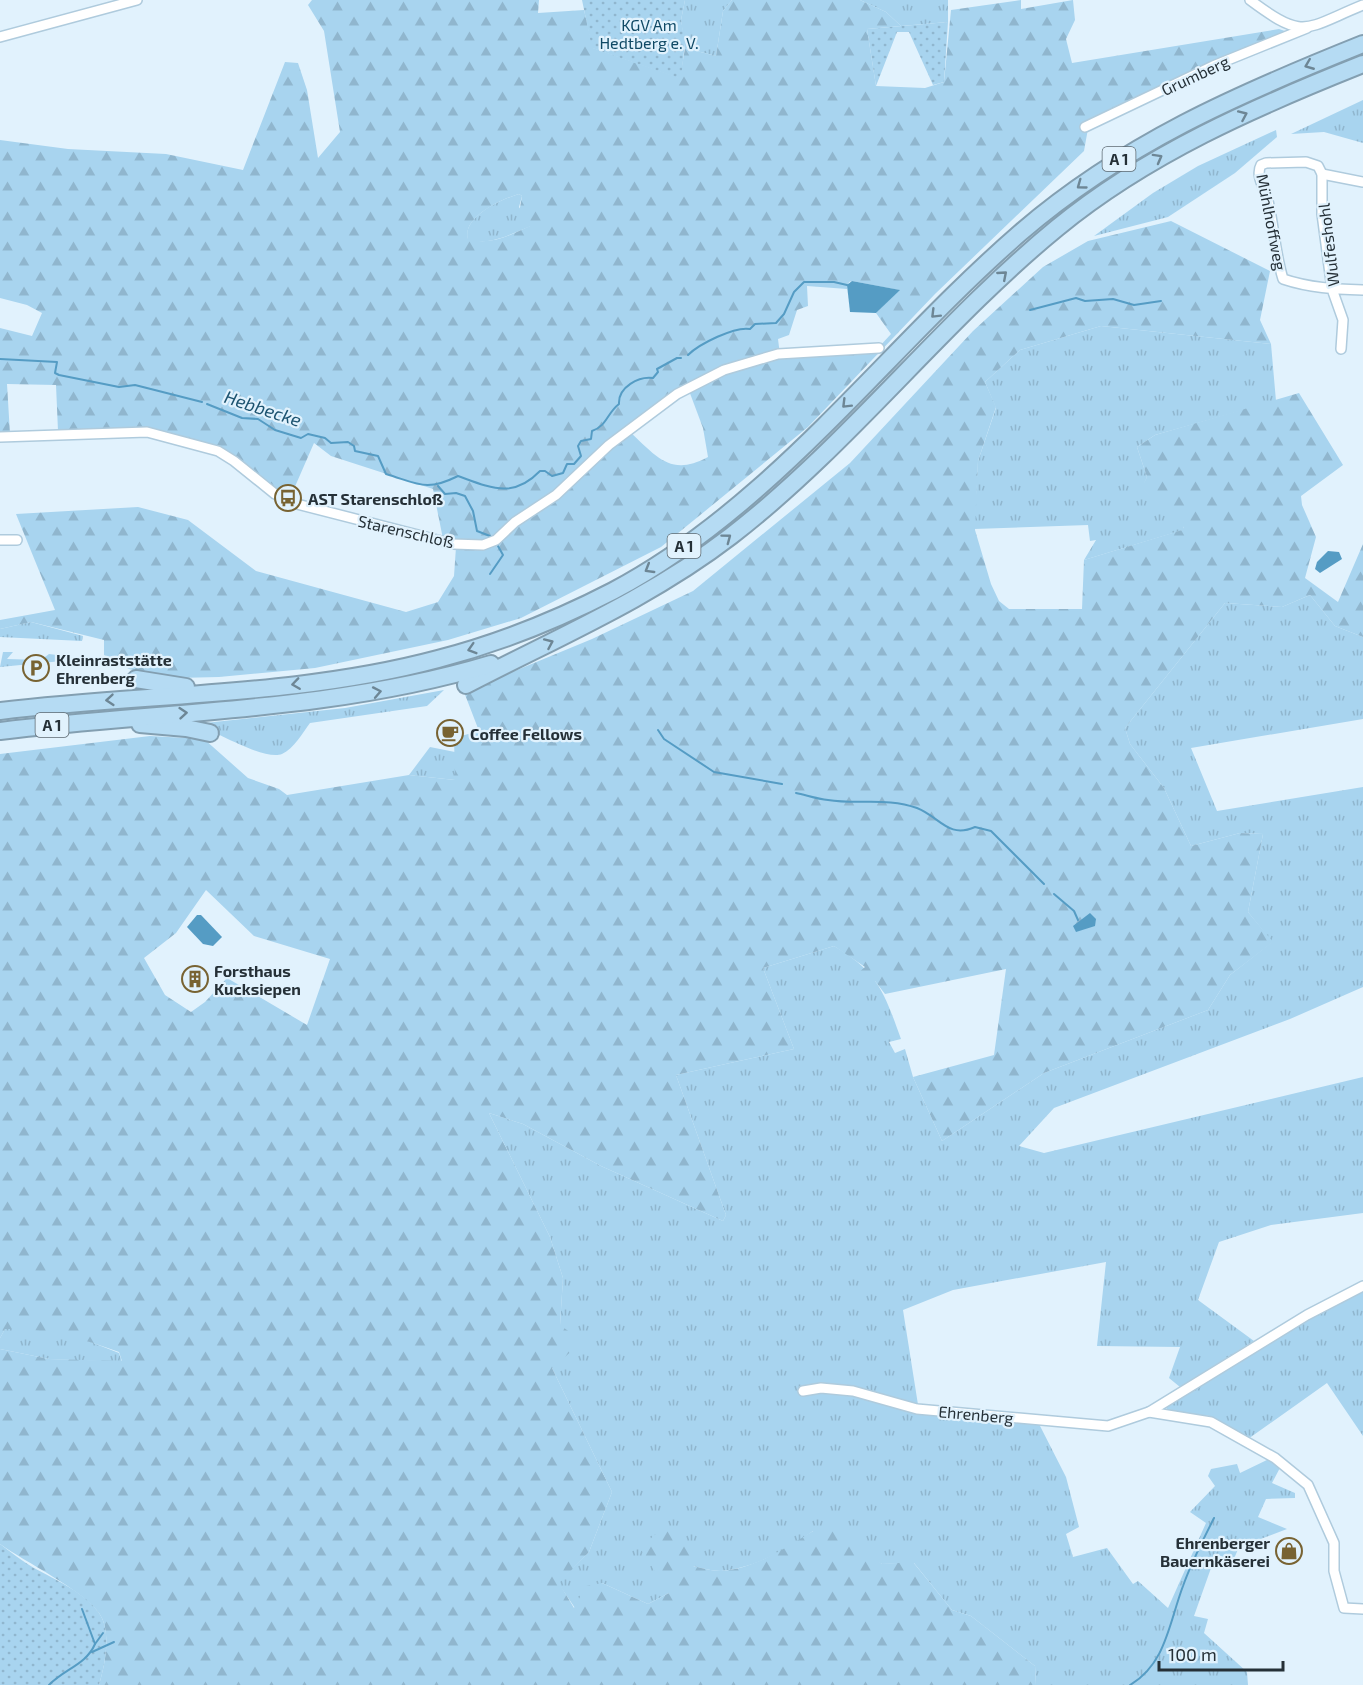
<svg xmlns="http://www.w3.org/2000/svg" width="1363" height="1685" viewBox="0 0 1363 1685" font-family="'Exo 2',sans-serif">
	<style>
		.grass { fill: url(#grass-tufts) }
		.forest { fill: url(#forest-firs); fill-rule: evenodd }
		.park { fill: url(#park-dots) }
		.water { fill: #559cc4 }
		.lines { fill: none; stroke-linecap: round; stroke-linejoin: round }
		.stream { stroke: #559cc4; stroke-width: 2 }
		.minor-casing { stroke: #afcbdd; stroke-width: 12 }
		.motorway-casing { stroke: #839fb1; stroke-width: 20 }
		.minor { stroke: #fff; stroke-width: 9 }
		.motorway { stroke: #b5dbf3; stroke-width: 16 }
		.oneway { stroke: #6d8695 }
		.labels { text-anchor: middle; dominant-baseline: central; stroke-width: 4.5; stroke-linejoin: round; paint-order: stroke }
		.shield { fill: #e1f2fd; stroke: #5d6a72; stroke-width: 1.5 }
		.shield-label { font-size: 15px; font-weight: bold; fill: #253037 }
		.park-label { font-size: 16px; fill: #0f4965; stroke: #e1f2fd }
		.street-label { font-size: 16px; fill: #253037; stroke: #e1f2fd }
		.poi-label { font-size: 16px; font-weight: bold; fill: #253037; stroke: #e1f2fd; text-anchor: start }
		.water-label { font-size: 18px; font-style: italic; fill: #1c5370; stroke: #e1f2fd }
	</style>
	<defs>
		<pattern id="grass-tufts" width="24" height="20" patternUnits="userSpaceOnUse" patternTransform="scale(1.5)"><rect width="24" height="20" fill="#a8d4ef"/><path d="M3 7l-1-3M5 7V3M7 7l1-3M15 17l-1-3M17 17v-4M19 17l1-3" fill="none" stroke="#90b6ce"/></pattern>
		<pattern id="forest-firs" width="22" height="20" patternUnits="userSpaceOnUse" patternTransform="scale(1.5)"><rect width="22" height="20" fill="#a8d4ef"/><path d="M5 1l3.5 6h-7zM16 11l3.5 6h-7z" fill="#90b6ce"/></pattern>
		<pattern id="park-dots" width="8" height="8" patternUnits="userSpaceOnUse" patternTransform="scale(1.5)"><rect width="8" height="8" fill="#a8d4ef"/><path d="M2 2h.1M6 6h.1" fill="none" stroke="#90b6ce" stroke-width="1.8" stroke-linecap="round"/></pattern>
	</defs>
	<rect width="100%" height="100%" fill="#e1f2fd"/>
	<!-- grass -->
	<g class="grass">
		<path d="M685,0h47l-9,11 -7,45 -31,-8 -4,-28z"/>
		<path d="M860,0h88v22l-47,4 -15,-14z"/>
		<path d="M1363,100v43l-39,-11 -33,2z"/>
		<path d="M1276,130l1,7 -42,36 -67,44 -74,19 59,-43 45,-27z"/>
		<path d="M519,194l3,2 -3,11 12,19c-20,8 -41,20 -63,14 -7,-23 34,-41 51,-46z"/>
		<path d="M1101,326l170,18 5,57 -121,34 -18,12 10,30 -5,11 42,38 -1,4 -99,30 12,-20 -6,1 -2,-16 -114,4 4,-68 18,-53 -11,-26 35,-32z"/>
		<path d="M1310,595l25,31 28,11v82l-172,29 26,63 146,-24v200l-73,32 -236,89 -35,38 25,7 319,-76v136l-92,12 -52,17 -21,58 56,41 -74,46 -11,-9 11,-31 -83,-1 9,-84 -153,28 -50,20 16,101 119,11 28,55 13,50 -13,7 7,23 34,-9 26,36 5,-3 30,27 38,-85 -16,-11 25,-26 -7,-10 3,-7 26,-5 3,9 29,-14 13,5 -10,19 23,10v5l-29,1 -8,18 29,12 -48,18 -6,14 -17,-7 -22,62 14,3 -4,14 43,39 1,13h-212l-1,-19 -64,-50 -19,-6 -38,-47 -32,1 -69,-33c-25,19 -60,37 -92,40 -9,0 -19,-3 -28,-5l-24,27 -21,11 -46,-21 -27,25 -17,-25 31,-31 23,-60 -60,-124 8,-43 3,-47 -13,-41 -61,-124 34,11 78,42 122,55 3,-6 -50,-140 118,-26 -31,-81 71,-22c44,26 50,46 67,93l-12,3 6,11 10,-4 8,28 29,64 102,-68 164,-63 22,-35 42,-33 -24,-30 15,-78 -23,-1 -49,13 -27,-58 -34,-44 -5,-16 100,-125 57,4z"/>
		<path d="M31,622l52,14 -1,5 -82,-4v-8z"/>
		<path d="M3,652h10l-6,7 34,1 8,-6 39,5 14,7 -22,-1 -18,-4 -62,6z"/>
		<path d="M444,690l-17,16 -117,17c-7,9 -16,26 -28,31 -18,7 -67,-23 -86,-30l149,-16z"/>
		<path d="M430,747l25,5v28l-46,-5z"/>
		<path d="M1363,1287v149l-36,-53 -79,56 -38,-23 -43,-5 -1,-7z"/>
		<path d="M34,1328l44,9 41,16 3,9 -73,-3 -49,-10v-11l5,-9z"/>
	</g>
	<!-- forest -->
	<g class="forest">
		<path d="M312,0h227l-1,13 46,-3 9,38 87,30 5,-30 31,8 7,-45 9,-11h128l26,12 15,14 -34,3 9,57 49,2 19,-6 7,-72 70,-10v9l52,-9 2,20 -9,19 6,24 207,-34 9,3 -68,26 -131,65 -5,28 -149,143 -127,133 -147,120 -140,71 -73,22 -133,28 -96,9 -42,1 -31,-4 -17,-5 -25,-14v-15l-73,-18 -31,7v-9l55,-10 -39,-96 122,-7 50,13 68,51 150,41 32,-10 16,-26 2,-29 -13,-8 -10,-50 -102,-33 -17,-13 -24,55 -13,-7 -36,-29 -58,-25 -125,-6 -2,-46 -49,-1 3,50 -10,-1v-105l32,8 10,-23 -15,-8 -27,-7v-158l68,9 98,5 77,16 42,-108 13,1 9,27 11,68 22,-26 -16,-101 -16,-26zM519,194l3,2 -4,23 12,7c-20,9 -40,20 -62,13 -6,-22 34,-40 51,-45zM852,281l47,9 -23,23 15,21 -13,14 -98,7 -2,-16 11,-4 8,-25 11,-4 -1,-20 40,3 2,-7zM688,388l15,40 5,29c-37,20 -51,0 -78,-25z"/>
		<path d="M1171,221l99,50 -10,49 11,24 -170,-18 -81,24 -35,32 11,25 -18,54 -3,69 16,54 8,17 10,8h73l2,-49 98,-30 2,-3 -43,-39 6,-11 -10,-30 18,-12 144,-42 44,72 -42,31 1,9 14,32 -11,41 33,24 25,-58v93l-28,-11 -25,-31 -28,12 -57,-4 -100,125 5,16 34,44 27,58 49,-13 23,1 -15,78 25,30 -43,33 -22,35 -164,63 -102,68 -29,-64 81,-22 12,-86 -121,25 -10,-13 -7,4 -8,-3 -2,-9 7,-6 -31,-21 -71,22 31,81 -118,26 50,140 -3,6 -122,-55 -78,-42 -34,-11 61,124 13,41 -3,47 11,8 3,16 -22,19 60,124 -23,60 -30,31 15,25 12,-22 16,-3 46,21 21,-11 -29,-45 27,-24 28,24 -2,18c9,2 19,5 28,5 40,-3 73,-30 106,-48l55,41 31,-2 39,48 19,6 64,50 1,19h-937c6,-20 13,-54 0,-72 -16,-23 -74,-51 -99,-69v-195l49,10 73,2 -3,-9c-38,-14 -73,-24 -114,-23l-5,9v-584l150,-18 54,3 44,39 31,11 8,6 122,-20 46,5 -1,-42 25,-7 -15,-39 128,-53 101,-48 157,-128 123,-132 70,-64 45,-26zM206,890l48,46 76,23 -23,66 -80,-47 -22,24 -14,10 -26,-17 -21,-37 32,-25z"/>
	</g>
	<!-- park -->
	<g class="park">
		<path d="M582,0h103l-4,20 4,22 -4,37 -89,-31z"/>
		<path d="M948,22l-4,60 -11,3 -24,-53h-12l-21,54 -9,-57z"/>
		<path d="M0,1544c11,8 22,17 34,24 22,12 50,24 65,45 13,18 6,52 0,72h-99z"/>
	</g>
	<!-- water -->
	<g class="water">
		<path d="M852,281l48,9 -24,23 -26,-1 -3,-27z"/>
		<path d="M1328,551l11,1 3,7 -22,14 -5,-4 2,-7z"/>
		<path d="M1090,913l6,6 -1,7 -19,6 -3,-6z"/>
		<path d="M197,915h4l21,22 -9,9 -10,-2 -16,-17z"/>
	</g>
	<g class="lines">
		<!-- stream -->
		<g class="stream">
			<path d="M1030,310l46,-12 9,3 28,-2 21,6 27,-4"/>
			<path d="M688,355c11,-11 47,-29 62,-26l5,-5 21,-1 8,-9 10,-22 10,-10h30l13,3"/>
			<path d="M0,359l57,3 -2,11 4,2 60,12 16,-2 67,17"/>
			<path d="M207,404l35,14 16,1 17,11 26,8 7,-4 17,4 6,5 17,-1 6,4 1,5 23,5 8,18c33,10 40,18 72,2 33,12 55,23 82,-5h5l7,5 11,-3 4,-9h7l7,-8 -3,-10 3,-5 10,-2 1,-8c15,-5 15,-18 27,-27 -1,-17 20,-28 34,-26l5,-6 -1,-3 20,-11h4"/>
			<path d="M438,486l7,8 11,-1 9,3 8,15 4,20 13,5"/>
			<path d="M490,574l13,-19 -5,-9"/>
			<path d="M658,730l6,9 50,33 68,12"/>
			<path d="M796,793c10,2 21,6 32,7 30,5 59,-3 89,8 23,9 31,31 58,19l16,4 53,53"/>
			<path d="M1054,894l20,17 4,9"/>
			<path d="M95,1644l8,-11"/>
			<path d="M92,1652l22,-10"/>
			<path d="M49,1685c15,-16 37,-20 46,-41l-13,-35"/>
			<path d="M1130,1685c36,-21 39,-62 53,-99 8,-23 20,-46 31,-68"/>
		</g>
		<defs>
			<g id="minor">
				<path d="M1250,0c55,41 54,29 113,5"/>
				<path d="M0,37l137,-37"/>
				<path d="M1085,127l128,-61 94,-38"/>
				<path d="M1322,174l41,8"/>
				<path d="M1341,349l2,-29 -11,-31 -10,-75v-40l-4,-8 -12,-4 -40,1 -5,2c-6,11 4,24 7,36 6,25 7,52 15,78 27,9 51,10 80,11"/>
				<path d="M0,437l147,-5 71,19 16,10 41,33 18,9 160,41 30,1 13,-5 19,-18 41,-27 53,-50 68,-51 47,-24 54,-16 101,-6"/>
				<path d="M0,540h17"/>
				<path d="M803,1391l18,-3 32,3 64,18 191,17 41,-14 158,-97 56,-29"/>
				<path d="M1149,1412l62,10 64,36 33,27 26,58v28l10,37 19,1"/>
			</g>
			<g id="motorway">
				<path d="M136,679l50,8"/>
				<path d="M466,685c90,-47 183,-86 265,-149 118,-91 210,-213 326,-308 90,-74 198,-121 306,-164"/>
				<path d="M0,711c145,-18 296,-14 438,-52 61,-16 119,-39 175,-68 162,-86 271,-240 407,-358 103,-89 218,-139 343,-189"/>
				<path d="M140,724l46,4 24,5"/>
				<path d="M0,731c164,-20 331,-19 491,-67"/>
			</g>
		</defs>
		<!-- minor casing -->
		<use href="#minor" class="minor-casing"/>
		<!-- motorway casing -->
		<use href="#motorway" class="motorway-casing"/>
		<!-- minor -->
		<use href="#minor" class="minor"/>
		<!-- motorway -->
		<use href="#motorway" class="motorway"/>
	</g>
	<!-- one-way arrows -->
	<defs><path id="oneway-chevron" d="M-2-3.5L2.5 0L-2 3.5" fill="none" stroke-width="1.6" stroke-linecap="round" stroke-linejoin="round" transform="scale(1.5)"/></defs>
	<g class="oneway">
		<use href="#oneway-chevron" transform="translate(1309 65) rotate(158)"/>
		<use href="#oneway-chevron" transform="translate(1243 115) rotate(-24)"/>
		<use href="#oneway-chevron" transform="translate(1158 158) rotate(-29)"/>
		<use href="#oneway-chevron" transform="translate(1081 185) rotate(144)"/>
		<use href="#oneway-chevron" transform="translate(1003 275) rotate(-41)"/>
		<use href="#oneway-chevron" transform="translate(935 314) rotate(135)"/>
		<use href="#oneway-chevron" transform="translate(846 404) rotate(135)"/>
		<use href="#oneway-chevron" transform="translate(727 538) rotate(-37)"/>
		<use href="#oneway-chevron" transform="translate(649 569) rotate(149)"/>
		<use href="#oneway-chevron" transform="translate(549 643) rotate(-24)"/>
		<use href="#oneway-chevron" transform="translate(472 649) rotate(163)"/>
		<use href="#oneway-chevron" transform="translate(296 684) rotate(172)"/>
		<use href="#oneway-chevron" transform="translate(377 692) rotate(-11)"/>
		<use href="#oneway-chevron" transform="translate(110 700) rotate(175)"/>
		<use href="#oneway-chevron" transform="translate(183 713) rotate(-5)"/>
	</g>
	<!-- icons -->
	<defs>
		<symbol id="bus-ring" viewBox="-11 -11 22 22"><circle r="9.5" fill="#e1f2fd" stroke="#786332" stroke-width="1.5"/><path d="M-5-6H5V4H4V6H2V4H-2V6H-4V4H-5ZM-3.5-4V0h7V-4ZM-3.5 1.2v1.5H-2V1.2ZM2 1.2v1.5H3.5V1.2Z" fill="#786332"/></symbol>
		<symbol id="parking-ring" viewBox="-11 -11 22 22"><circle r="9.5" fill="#e1f2fd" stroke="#786332" stroke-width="1.5"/><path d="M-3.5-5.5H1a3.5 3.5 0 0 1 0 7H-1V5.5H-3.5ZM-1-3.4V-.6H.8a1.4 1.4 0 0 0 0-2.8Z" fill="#786332"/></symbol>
		<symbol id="cafe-ring" viewBox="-11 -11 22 22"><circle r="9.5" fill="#e1f2fd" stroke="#786332" stroke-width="1.5"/><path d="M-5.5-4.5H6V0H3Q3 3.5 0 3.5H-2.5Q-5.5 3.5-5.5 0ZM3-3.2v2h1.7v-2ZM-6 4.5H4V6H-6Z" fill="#786332"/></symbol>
		<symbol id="building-ring" viewBox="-11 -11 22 22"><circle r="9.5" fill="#e1f2fd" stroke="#786332" stroke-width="1.5"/><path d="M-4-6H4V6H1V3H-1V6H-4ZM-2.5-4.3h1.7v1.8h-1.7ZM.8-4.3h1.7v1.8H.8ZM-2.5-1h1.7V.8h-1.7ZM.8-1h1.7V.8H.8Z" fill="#786332"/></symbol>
		<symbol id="shop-ring" viewBox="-11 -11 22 22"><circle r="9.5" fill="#e1f2fd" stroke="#786332" stroke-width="1.5"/><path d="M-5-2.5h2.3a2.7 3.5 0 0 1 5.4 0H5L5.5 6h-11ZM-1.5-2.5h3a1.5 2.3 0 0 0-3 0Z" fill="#786332"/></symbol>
	</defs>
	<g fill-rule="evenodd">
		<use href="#bus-ring" x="273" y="483" width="30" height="30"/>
		<use href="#parking-ring" x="21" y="653" width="30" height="30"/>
		<use href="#cafe-ring" x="435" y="718" width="30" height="30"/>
		<use href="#building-ring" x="180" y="964" width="30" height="30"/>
		<use href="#shop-ring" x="1274" y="1536" width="30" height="30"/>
	</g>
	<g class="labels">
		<!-- shield labels -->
		<g class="shield">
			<rect x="1102.5" y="147" width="33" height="24" rx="4.5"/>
			<rect x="667.5" y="534" width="33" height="24" rx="4.5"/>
			<rect x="35.5" y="713" width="33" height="24" rx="4.5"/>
		</g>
		<g class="shield-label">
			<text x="1119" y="159">A 1</text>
			<text x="684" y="546">A 1</text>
			<text x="52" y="725">A 1</text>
		</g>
		<!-- park labels -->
		<g class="park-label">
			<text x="649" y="24">KGV Am<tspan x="649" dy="18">Hedtberg e. V.</tspan></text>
		</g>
		<!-- street labels -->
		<g class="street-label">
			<text transform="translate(1195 75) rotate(-25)">Grumberg</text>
			<text transform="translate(1272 222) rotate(79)">Mühlhoffweg</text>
			<text transform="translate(1328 245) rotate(-97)">Wulfeshohl</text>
			<text transform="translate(406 531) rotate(13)">Starenschloß</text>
			<text transform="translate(976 1414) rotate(5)">Ehrenberg</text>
		</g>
		<!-- poi labels -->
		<g class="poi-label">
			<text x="308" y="498">AST Starenschloß</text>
			<text x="56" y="659">Kleinraststätte<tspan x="56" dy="18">Ehrenberg</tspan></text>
			<text x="470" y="733">Coffee Fellows</text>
			<text x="214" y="970">Forsthaus<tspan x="214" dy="18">Kucksiepen</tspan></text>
			<text x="1270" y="1542" text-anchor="end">Ehrenberger<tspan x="1270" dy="18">Bauernkäserei</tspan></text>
		</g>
		<!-- water labels -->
		<g class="water-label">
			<text transform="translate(263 408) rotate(18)">Hebbecke</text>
		</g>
	</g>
	<!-- scale -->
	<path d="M1159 1661v9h124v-9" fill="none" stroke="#253037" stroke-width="3"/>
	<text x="1168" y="1661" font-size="18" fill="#253037" stroke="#e1f2fd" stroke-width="4.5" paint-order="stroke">100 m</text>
</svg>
